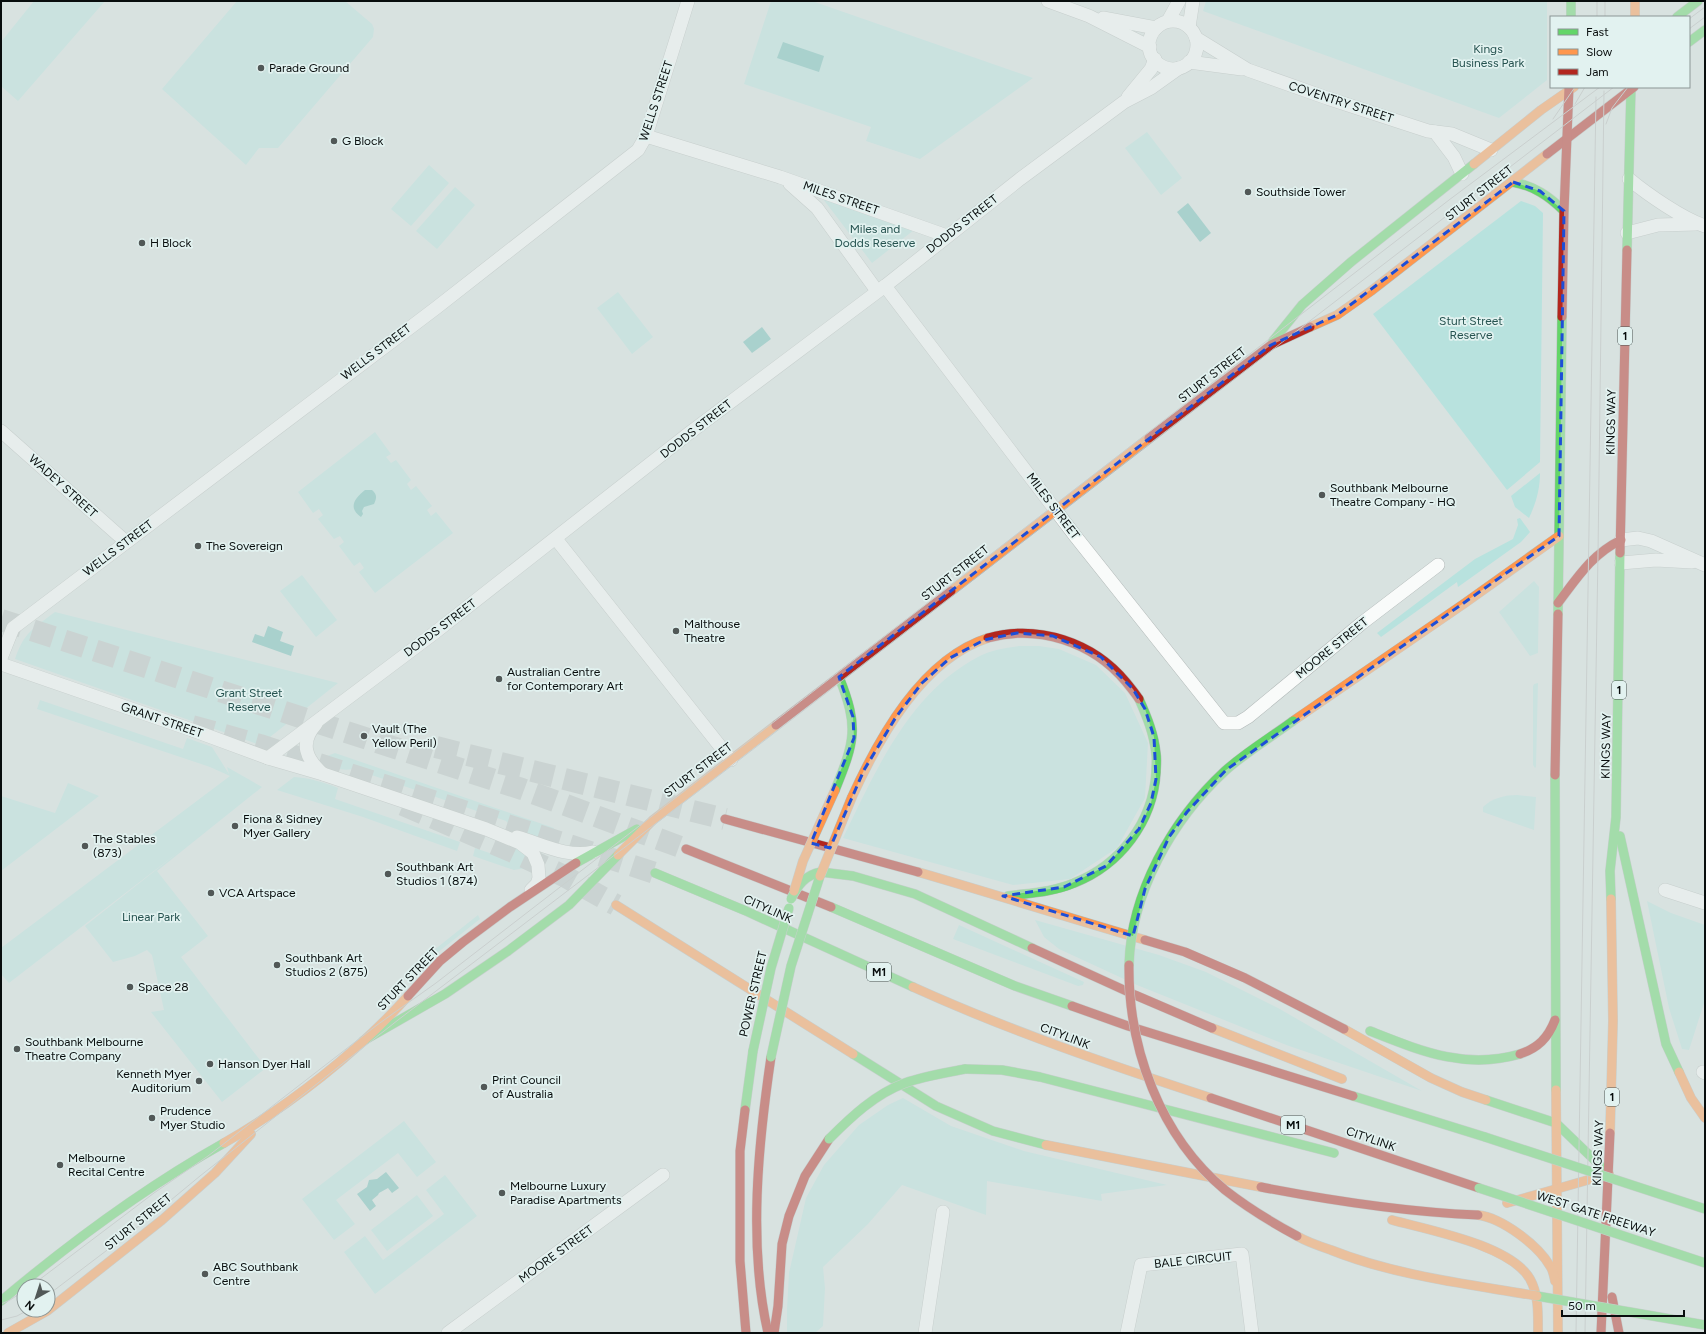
<svg xmlns="http://www.w3.org/2000/svg" width="1706" height="1334" viewBox="0 0 1706 1334" font-family="Figtree,sans-serif">
	<style>
		.green { fill: #b8e2de }
		.water { fill: #70bcb6 }
		.lines { fill: none; stroke-linecap: round; stroke-linejoin: round }
		.highway-tunnel { stroke: #b9c2c0; stroke-width: 22; stroke-dasharray: 22 11; stroke-linecap: butt }
		.street-casing { stroke: #b1b8b7; stroke-width: 14 }
		.fast-casing { stroke: #b1b8b7; stroke-width: 10 }
		.slow-casing { stroke: #b1b8b7; stroke-width: 10 }
		.jam-casing { stroke: #b1b8b7; stroke-width: 10 }
		.street { stroke: #f9fbfa; stroke-width: 13 }
		.fast { stroke: #63d668; stroke-width: 9 }
		.slow { stroke: #ff974d; stroke-width: 9 }
		.jam { stroke: #b3261e; stroke-width: 9 }
		.tram { stroke: #b7b9b9; stroke-width: 1 }
		.fast-bridge-casing { stroke: #b1b8b7; stroke-width: 10; stroke-linecap: butt }
		.slow-bridge-casing { stroke: #b1b8b7; stroke-width: 10; stroke-linecap: butt }
		.jam-bridge-casing { stroke: #b1b8b7; stroke-width: 10; stroke-linecap: butt }
		.fast-bridge { stroke: #63d668; stroke-width: 9 }
		.slow-bridge { stroke: #ff974d; stroke-width: 9 }
		.jam-bridge { stroke: #b3261e; stroke-width: 9 }
		.marked { fill: none; stroke: #1d4ed8; stroke-width: 3; stroke-dasharray: 8 5; stroke-linejoin: round }
		.poi-dot { fill: #515857; stroke: #e2f2f0; stroke-width: 1.5 }
		.labels { text-anchor: middle; dominant-baseline: central; stroke-width: 3.5; stroke-linejoin: round; paint-order: stroke }
		.shield { fill: #e2f2f0; stroke: #495251; stroke-width: 1 }
		.shield-label { font-size: 11px; font-weight: bold; fill: #080d0d }
		.park-label { font-size: 12px; fill: #265350; stroke: #e2f2f0 }
		.poi-label { font-size: 12px; fill: #080d0d; stroke: #e2f2f0; text-anchor: start }
		.street-label { font-size: 12px; fill: #080d0d; stroke: #e2f2f0 }
	</style>
	<rect width="100%" height="100%" fill="#d8e2e0"/>
	<!-- green -->
	<g class="green">
		<path d="M34,1h71l-87,100 -17,-15v-44z"/>
		<path d="M237,1h108l27,23 2,5 -1,8 -95,111h-19l-13,17 -84,-76z"/>
		<path d="M771,1h41l221,77 -113,81 -54,-18 5,-14 -127,-43z"/>
		<path d="M1206,1h341v79l-48,38 -296,-107z"/>
		<path d="M1147,132l35,46 -21,17 -36,-47z"/>
		<path d="M429,165l20,18 -38,43 -20,-17z"/>
		<path d="M455,187l20,18 -38,44 -21,-18z"/>
		<path d="M823,199l91,31 -42,33z"/>
		<path d="M1521,201l14,5 8,7 -3,249 -33,28 -134,-176z"/>
		<path d="M618,292l35,45 -21,17 -35,-46z"/>
		<path d="M375,432l16,22 -5,3 5,6 5,-3 15,20 -4,4 4,6 5,-4 16,20 -5,4 4,6 5,-4 17,21 -78,60 -16,-21 5,-4 -4,-6 -6,4 -15,-20 5,-4 -4,-6 -6,3 -16,-20 5,-4 -4,-6 -6,4 -15,-21z"/>
		<path d="M1540,473c0,16 -4,30 -11,45l-14,-11 -4,-11z"/>
		<path d="M1520,518l10,14 -9,10 -63,45 -1,-5 -76,55 -4,-4 98,-74 38,-20 5,-14 -1,-6z"/>
		<path d="M302,575l35,45 -21,17 -36,-46z"/>
		<path d="M1534,581l5,6 -1,66 -8,3 -31,-44z"/>
		<path d="M55,612l283,71 -78,62 -245,-86c9,-27 19,-31 40,-47z"/>
		<path d="M1019,646h20l20,3 37,16 29,28 23,50 -3,55 -28,50 -47,31 -57,6 -170,-47c32,-66 66,-145 135,-181 12,-7 27,-9 41,-11z"/>
		<path d="M1538,683l-2,84 -1,1 -2,-3v-79l1,-2z"/>
		<path d="M40,700l143,49 4,-11 25,9 17,27 -2,-7 35,20 -105,84 51,65 -27,21 85,111 -44,34 -71,-90 13,-2 -12,-55 -5,-5 -12,6 -22,6 -28,-36 100,-79 -176,136 -8,-9v-26l229,-172 -20,-9 -173,-58z"/>
		<path d="M335,753l219,75 3,17 -43,-15 -8,-9 -152,-52c-12,2 -20,0 -31,-7l-1,-4z"/>
		<path d="M294,777c15,1 30,5 44,11l-3,11 125,43 -3,9 -94,-34 -86,-27z"/>
		<path d="M68,783l31,13 -98,75v-75l54,17z"/>
		<path d="M1517,795l19,2 -2,33 -51,-18v-5c9,-9 22,-12 34,-12z"/>
		<path d="M508,847c11,0 24,8 24,20l-18,3 -41,-14 2,-8 29,10z"/>
		<path d="M1647,901l24,12 34,12v75l-16,50 -7,-1 -13,-41z"/>
		<path d="M478,915l2,4 -53,42 -3,-3z"/>
		<path d="M1035,920l124,35 47,17 72,36 144,83 -133,-45 -152,-61 -78,-36 -15,-12z"/>
		<path d="M959,925l125,57 -1,3 -5,1 -125,-47z"/>
		<path d="M903,1098l48,28 73,25 143,34 -66,9 1,7 -115,-20 -1,34 -84,-30 -34,39 -45,43 2,21 -2,38 -8,7h-28v-24l2,-36 17,-75 18,-33 35,-40 29,-20z"/>
		<path d="M404,1121l32,41 -19,15 -19,-24 -62,47 19,24 -21,16 -32,-41z"/>
		<path d="M445,1175l32,41 -102,78 -31,-42 21,-16 18,24 61,-46 -18,-24z"/>
		<path d="M417,1195l16,21 -46,35 -16,-21z"/>
	</g>
	<!-- water -->
	<g class="water">
		<path d="M783,42l41,14 -5,16 -42,-14z"/>
		<path d="M1188,203l23,30 -11,9 -23,-30z"/>
		<path d="M762,327l9,12 -19,14 -9,-11z"/>
		<path d="M365,490h7c5,4 5,8 2,14l-10,3 -2,4 1,3 -2,3c-13,-9 -7,-18 4,-27z"/>
		<path d="M268,626l15,6 -3,9 14,5 -3,10 -39,-14 3,-8 9,3z"/>
		<path d="M386,1172l13,16 -7,5 -4,-5 -9,5 -1,2 -6,5 4,6 -6,5 -13,-17 10,-7 2,-7 8,-1z"/>
	</g>
	<g class="lines">
		<!-- highway-tunnel -->
		<g class="highway-tunnel">
			<path d="M1,620l521,169 164,60"/>
			<path d="M192,726l68,19 395,128"/>
			<path d="M436,747l289,72"/>
			<path d="M403,805l110,47 51,24 52,29"/>
		</g>
		<defs>
			<g id="street">
				<path d="M1048,1l41,15 61,31"/>
				<path d="M1103,18l53,10"/>
				<path d="M1168,21l11,-20"/>
				<circle cx="1173" cy="45" r="24"/>
				<path d="M1189,27l4,-26"/>
				<path d="M1196,38l52,32 79,28 101,33 24,3 39,16"/>
				<path d="M1189,62l53,7"/>
				<path d="M1128,97l23,-28 4,-10"/>
				<path d="M1435,132l19,25 8,17"/>
				<path d="M646,136l134,41 167,59"/>
				<path d="M1629,179c18,15 54,40 76,47"/>
				<path d="M790,184l27,24 60,83"/>
				<path d="M1627,233l31,-8 38,-1"/>
				<path d="M885,286l191,251 148,186h14l10,-6 114,-94 76,-58"/>
				<path d="M1,431l124,110"/>
				<path d="M556,539l175,221"/>
				<path d="M1621,540l17,-2 13,3 54,24"/>
				<path d="M1621,563l35,-3 36,2"/>
				<path d="M1,658l12,-30 423,-320 202,-158 8,-14 42,-135"/>
				<path d="M1,664l194,67 73,27 55,16 163,55 34,14 13,10 5,12 1,13 -2,6 -6,6"/>
				<path d="M316,724c-17,19 -10,35 7,50"/>
				<path d="M268,758l165,-124 255,-200 197,-148 135,-107 104,-77 27,-14 28,-20"/>
				<path d="M517,837c25,7 50,21 76,15"/>
				<path d="M1665,890l40,13"/>
				<path d="M1703,1072l2,1"/>
				<path d="M448,1333l215,-158"/>
				<path d="M925,1333l18,-121"/>
				<path d="M1127,1333l14,-68 101,-11 10,79"/>
			</g>
			<g id="fast">
				<path d="M1571,1v16"/>
				<path d="M1677,17l21,-16"/>
				<path d="M1689,42l16,-12"/>
				<path d="M1513,182c21,4 36,14 51,29"/>
				<path d="M1627,250l4,-163"/>
				<path d="M1273,341l29,-36 49,-43 123,-98"/>
				<path d="M1558,614l4,-297"/>
				<path d="M1555,775l1,315"/>
				<path d="M835,790c20,-49 24,-63 4,-113"/>
				<path d="M1620,836l46,208 13,28"/>
				<path d="M576,863l61,-34"/>
				<path d="M821,872l32,4 62,18 117,54"/>
				<path d="M655,873l91,38 167,76"/>
				<path d="M1008,896c22,-3 45,-4 66,-13 46,-18 79,-61 82,-111 0,-6 1,-12 0,-18 -2,-20 -9,-37 -17,-55"/>
				<path d="M1611,899l-1,-28 6,-54 4,-264"/>
				<path d="M831,907l184,79 57,20"/>
				<path d="M1370,1031c51,20 95,39 150,23"/>
				<path d="M363,1041l82,-47 63,-43 61,-46 49,-50"/>
				<path d="M853,1054l83,52 57,25 53,14"/>
				<path d="M965,1069l37,1 38,7 294,76"/>
				<path d="M1353,1096l132,41"/>
				<path d="M1486,1100l70,23 53,51"/>
				<path d="M745,1110l8,-59"/>
				<path d="M1,1301c70,-59 143,-113 223,-158"/>
			</g>
			<g id="slow">
				<path d="M1635,1v16"/>
				<path d="M1474,164l67,-54 33,-23"/>
				<path d="M1310,327l27,-12 34,-24 176,-137"/>
				<path d="M951,591l198,-153"/>
				<path d="M1293,721l172,-118 94,-67"/>
				<path d="M852,797c27,-59 70,-138 136,-159"/>
				<path d="M618,855l35,-35 123,-95"/>
				<path d="M918,872c76,22 151,46 227,68"/>
				<path d="M616,905l237,149"/>
				<path d="M913,987c97,44 197,78 298,111"/>
				<path d="M1212,1028l130,51"/>
				<path d="M1344,1029l87,49 31,14 24,8"/>
				<path d="M1679,1072l12,26 14,20"/>
				<path d="M1556,1090l2,243"/>
				<path d="M1610,1133l3,-112 -2,-122"/>
				<path d="M224,1143c65,-37 134,-91 184,-147"/>
				<path d="M1046,1145l215,42"/>
				<path d="M1507,1203l102,-29"/>
				<path d="M1478,1215c24,3 60,30 72,51 3,4 4,10 5,15"/>
				<path d="M1392,1220c36,10 119,25 138,59 9,16 8,36 8,54"/>
				<path d="M8,1333l39,-22 115,-91 53,-47 36,-39"/>
			</g>
			<g id="jam">
				<path d="M1547,154l87,-67"/>
				<path d="M1562,317l2,-106 5,-124"/>
				<path d="M1149,438l122,-93 39,-18"/>
				<path d="M1620,553l7,-303"/>
				<path d="M1558,603c19,-25 34,-49 63,-63"/>
				<path d="M988,638c50,-14 105,4 138,44 4,5 9,11 13,17"/>
				<path d="M776,725l175,-134"/>
				<path d="M1555,775l3,-161"/>
				<path d="M725,819l193,53"/>
				<path d="M686,849l145,58"/>
				<path d="M1145,940l40,12 60,26 99,51"/>
				<path d="M1032,948l103,47 77,33"/>
				<path d="M408,996l32,-35 23,-19 47,-35 66,-44"/>
				<path d="M1072,1006l56,20 225,70"/>
				<path d="M1520,1054c18,-6 28,-16 35,-34"/>
				<path d="M1211,1098l268,90"/>
				<path d="M745,1110l-5,41v110l6,72"/>
				<path d="M1261,1187c72,14 144,25 217,28"/>
				<path d="M1612,1297l7,36"/>
				<path d="M768,1333c-20,-88 -10,-188 3,-276"/>
				<path d="M774,1333l4,-27 4,-62 7,-28 16,-40 24,-37"/>
				<path d="M1601,1333l9,-200"/>
			</g>
		</defs>
		<!-- street casing -->
		<use href="#street" class="street-casing"/>
		<!-- fast casing -->
		<use href="#fast" class="fast-casing"/>
		<!-- slow casing -->
		<use href="#slow" class="slow-casing"/>
		<!-- jam casing -->
		<use href="#jam" class="jam-casing"/>
		<!-- street -->
		<use href="#street" class="street"/>
		<!-- fast -->
		<use href="#fast" class="fast"/>
		<!-- slow -->
		<use href="#slow" class="slow"/>
		<!-- jam -->
		<use href="#jam" class="jam"/>
		<!-- tram -->
		<g class="tram">
			<path d="M1597,17v-16"/>
			<path d="M1605,17v-16"/>
			<path d="M1689,19l16,-12"/>
			<path d="M1689,29l16,-12"/>
			<path d="M1575,104l10,-17"/>
			<path d="M1553,119l22,-32"/>
			<path d="M1606,124l6,-16 16,-21"/>
			<path d="M31,1286l123,-93 54,-37 169,-131 59,-42 1013,-783 151,-113"/>
			<path d="M48,1295l100,-76 52,-43 198,-156 336,-256 880,-677"/>
			<path d="M1,1304l9,-4 14,-9"/>
			<path d="M1,1320l16,-4 11,-6"/>
			<path d="M1576,1333l20,-1236"/>
			<path d="M1585,1333l13,-779 6,-463"/>
		</g>
		<defs>
			<g id="fast-bridge">
				<path d="M791,899c7,-14 14,-24 30,-27"/>
				<path d="M1129,965c2,-72 43,-145 96,-194 21,-19 45,-33 68,-50"/>
				<path d="M753,1051l18,-83 18,-60"/>
				<path d="M771,1057l20,-91 29,-90"/>
				<path d="M1485,1137l220,72"/>
				<path d="M829,1139c22,-22 46,-45 76,-56 19,-7 40,-10 60,-14"/>
				<path d="M1479,1188l226,75"/>
				<path d="M1537,1296l168,29"/>
			</g>
			<g id="slow-bridge">
				<path d="M820,876l32,-79"/>
				<path d="M794,891l9,-30 32,-71"/>
				<path d="M1297,1236c10,6 22,10 34,14 65,26 137,34 206,46"/>
			</g>
			<path id="jam-bridge" d="M1129,965c-1,83 31,171 96,225 23,18 46,32 72,46"/>
		</defs>
		<!-- fast-bridge casing -->
		<use href="#fast-bridge" class="fast-bridge-casing"/>
		<!-- slow-bridge casing -->
		<use href="#slow-bridge" class="slow-bridge-casing"/>
		<!-- jam-bridge casing -->
		<use href="#jam-bridge" class="jam-bridge-casing"/>
		<!-- fast-bridge -->
		<use href="#fast-bridge" class="fast-bridge"/>
		<!-- slow-bridge -->
		<use href="#slow-bridge" class="slow-bridge"/>
		<!-- jam-bridge -->
		<use href="#jam-bridge" class="jam-bridge"/>
	</g>
	<!-- marked area -->
	<path d="M0 0H1706V1334H0ZM1513,182l27,9 24,20 -5,325 -333,234 -39,42 -18,25 -24,52 -12,47 -130,-40 61,-9 42,-21 33,-37 12,-26 5,-24 -2,-42 -9,-28 -12,-20 -32,-32 -48,-21 -36,-3 -33,7 -34,18 -28,25 -26,34 -32,53 -34,78 -19,-5 43,-105 -1,-21 -14,-40 432,-332 66,-30z" fill="#d8e2e0" fill-opacity=".55" fill-rule="evenodd"/>
	<path class="marked" d="M1513,182l27,9 24,20 -5,325 -333,234 -39,42 -18,25 -24,52 -12,47 -130,-40 61,-9 42,-21 33,-37 12,-26 5,-24 -2,-42 -9,-28 -12,-20 -32,-32 -48,-21 -36,-3 -33,7 -34,18 -28,25 -26,34 -32,53 -34,78 -19,-5 43,-105 -1,-21 -14,-40 432,-332 66,-30z"/>
	<!-- markers -->
	<g class="poi-dot">
		<circle cx="261" cy="68" r="4"/>
		<circle cx="334" cy="141" r="4"/>
		<circle cx="1248" cy="192" r="4"/>
		<circle cx="142" cy="243" r="4"/>
		<circle cx="1322" cy="495" r="4"/>
		<circle cx="198" cy="546" r="4"/>
		<circle cx="676" cy="631" r="4"/>
		<circle cx="499" cy="679" r="4"/>
		<circle cx="364" cy="736" r="4"/>
		<circle cx="235" cy="826" r="4"/>
		<circle cx="85" cy="846" r="4"/>
		<circle cx="388" cy="874" r="4"/>
		<circle cx="211" cy="893" r="4"/>
		<circle cx="277" cy="965" r="4"/>
		<circle cx="130" cy="987" r="4"/>
		<circle cx="17" cy="1049" r="4"/>
		<circle cx="210" cy="1064" r="4"/>
		<circle cx="199" cy="1081" r="4"/>
		<circle cx="484" cy="1087" r="4"/>
		<circle cx="152" cy="1118" r="4"/>
		<circle cx="60" cy="1165" r="4"/>
		<circle cx="502" cy="1193" r="4"/>
		<circle cx="205" cy="1274" r="4"/>
	</g>
	<g class="labels">
		<!-- shield labels -->
		<g class="shield">
			<rect x="1618" y="327" width="14" height="18" rx="3"/>
			<rect x="1612" y="681" width="14" height="18" rx="3"/>
			<rect x="867" y="963" width="24" height="18" rx="3"/>
			<rect x="1605" y="1088" width="14" height="18" rx="3"/>
			<rect x="1281" y="1116" width="24" height="18" rx="3"/>
		</g>
		<g class="shield-label">
			<text x="1625" y="336">1</text>
			<text x="1619" y="690">1</text>
			<text x="879" y="972">M1</text>
			<text x="1612" y="1097">1</text>
			<text x="1293" y="1125">M1</text>
		</g>
		<!-- park labels -->
		<g class="park-label">
			<text x="1488" y="49">Kings<tspan x="1488" dy="14">Business Park</tspan></text>
			<text x="875" y="229">Miles and<tspan x="875" dy="14">Dodds Reserve</tspan></text>
			<text x="1471" y="321">Sturt Street<tspan x="1471" dy="14">Reserve</tspan></text>
			<text x="249" y="693">Grant Street<tspan x="249" dy="14">Reserve</tspan></text>
			<text x="151" y="917">Linear Park</text>
		</g>
		<!-- poi labels -->
		<g class="poi-label">
			<text x="269" y="68">Parade Ground</text>
			<text x="342" y="141">G Block</text>
			<text x="1256" y="192">Southside Tower</text>
			<text x="150" y="243">H Block</text>
			<text x="1330" y="488">Southbank Melbourne<tspan x="1330" dy="14">Theatre Company - HQ</tspan></text>
			<text x="206" y="546">The Sovereign</text>
			<text x="684" y="624">Malthouse<tspan x="684" dy="14">Theatre</tspan></text>
			<text x="507" y="672">Australian Centre<tspan x="507" dy="14">for Contemporary Art</tspan></text>
			<text x="372" y="729">Vault (The<tspan x="372" dy="14">Yellow Peril)</tspan></text>
			<text x="243" y="819">Fiona &amp; Sidney<tspan x="243" dy="14">Myer Gallery</tspan></text>
			<text x="93" y="839">The Stables<tspan x="93" dy="14">(873)</tspan></text>
			<text x="396" y="867">Southbank Art<tspan x="396" dy="14">Studios 1 (874)</tspan></text>
			<text x="219" y="893">VCA Artspace</text>
			<text x="285" y="958">Southbank Art<tspan x="285" dy="14">Studios 2 (875)</tspan></text>
			<text x="138" y="987">Space 28</text>
			<text x="25" y="1042">Southbank Melbourne<tspan x="25" dy="14">Theatre Company</tspan></text>
			<text x="218" y="1064">Hanson Dyer Hall</text>
			<text x="191" y="1074" text-anchor="end">Kenneth Myer<tspan x="191" dy="14">Auditorium</tspan></text>
			<text x="492" y="1080">Print Council<tspan x="492" dy="14">of Australia</tspan></text>
			<text x="160" y="1111">Prudence<tspan x="160" dy="14">Myer Studio</tspan></text>
			<text x="68" y="1158">Melbourne<tspan x="68" dy="14">Recital Centre</tspan></text>
			<text x="510" y="1186">Melbourne Luxury<tspan x="510" dy="14">Paradise Apartments</tspan></text>
			<text x="213" y="1267">ABC Southbank<tspan x="213" dy="14">Centre</tspan></text>
		</g>
		<!-- street labels -->
		<g class="street-label">
			<text transform="translate(656 101) rotate(-72)">WELLS STREET</text>
			<text transform="translate(1341 102) rotate(18)">COVENTRY STREET</text>
			<text transform="translate(1479 193) rotate(-38)">STURT STREET</text>
			<text transform="translate(841 198) rotate(19)">MILES STREET</text>
			<text transform="translate(962 224) rotate(-38)">DODDS STREET</text>
			<text transform="translate(376 352) rotate(-37)">WELLS STREET</text>
			<text transform="translate(1212 375) rotate(-38)">STURT STREET</text>
			<text transform="translate(1611 422) rotate(-89)">KINGS WAY</text>
			<text transform="translate(696 429) rotate(-38)">DODDS STREET</text>
			<text transform="translate(63 486) rotate(42)">WADEY STREET</text>
			<text transform="translate(1053 506) rotate(53)">MILES STREET</text>
			<text transform="translate(118 548) rotate(-37)">WELLS STREET</text>
			<text transform="translate(955 573) rotate(-38)">STURT STREET</text>
			<text transform="translate(440 628) rotate(-37)">DODDS STREET</text>
			<text transform="translate(1332 648) rotate(-39)">MOORE STREET</text>
			<text transform="translate(162 720) rotate(19)">GRANT STREET</text>
			<text transform="translate(1606 746) rotate(-89)">KINGS WAY</text>
			<text transform="translate(698 770) rotate(-37)">STURT STREET</text>
			<text transform="translate(768 909) rotate(24)">CITYLINK</text>
			<text transform="translate(408 979) rotate(-46)">STURT STREET</text>
			<text transform="translate(753 994) rotate(-77)">POWER STREET</text>
			<text transform="translate(1065 1036) rotate(21)">CITYLINK</text>
			<text transform="translate(1371 1139) rotate(19)">CITYLINK</text>
			<text transform="translate(1598 1153) rotate(-88)">KINGS WAY</text>
			<text transform="translate(1596 1214) rotate(18)">WEST GATE FREEWAY</text>
			<text transform="translate(138 1222) rotate(-39)">STURT STREET</text>
			<text transform="translate(556 1254) rotate(-36)">MOORE STREET</text>
			<text transform="translate(1193 1260) rotate(-6)">BALE CIRCUIT</text>
		</g>
	</g>
	<!-- border -->
	<rect width="1706" height="1334" fill="none" stroke="#080d0d" stroke-width="4"/>
	<!-- legend -->
	<rect x="1550" y="16" width="140" height="72" fill="#e2f2f0" stroke="#8b9695"/>
	<rect x="1558" y="29" width="20" height="6" fill="#63d668" stroke="#8b9695"/>
	<text x="1586" y="36" font-size="12" fill="#080d0d">Fast</text>
	<rect x="1558" y="49" width="20" height="6" fill="#ff974d" stroke="#8b9695"/>
	<text x="1586" y="56" font-size="12" fill="#080d0d">Slow</text>
	<rect x="1558" y="69" width="20" height="6" fill="#b3261e" stroke="#8b9695"/>
	<text x="1586" y="76" font-size="12" fill="#080d0d">Jam</text>
	<!-- north arrow -->
	<g transform="translate(36 1298) rotate(219)"><circle r="19" fill="#e2f2f0" stroke="#8b9695"/>
	<path d="M0-3L7 15L0 10L-7 15Z" fill="#515857"/>
	<text y="-6" font-size="11" font-weight="bold" text-anchor="middle" fill="#080d0d">N</text>
	</g>
	<!-- scale -->
	<path d="M1562 1310v6h122v-6" fill="none" stroke="#080d0d" stroke-width="2"/>
	<text x="1568" y="1310" font-size="12" fill="#080d0d" stroke="#e2f2f0" stroke-width="3" paint-order="stroke">50 m</text>
</svg>
